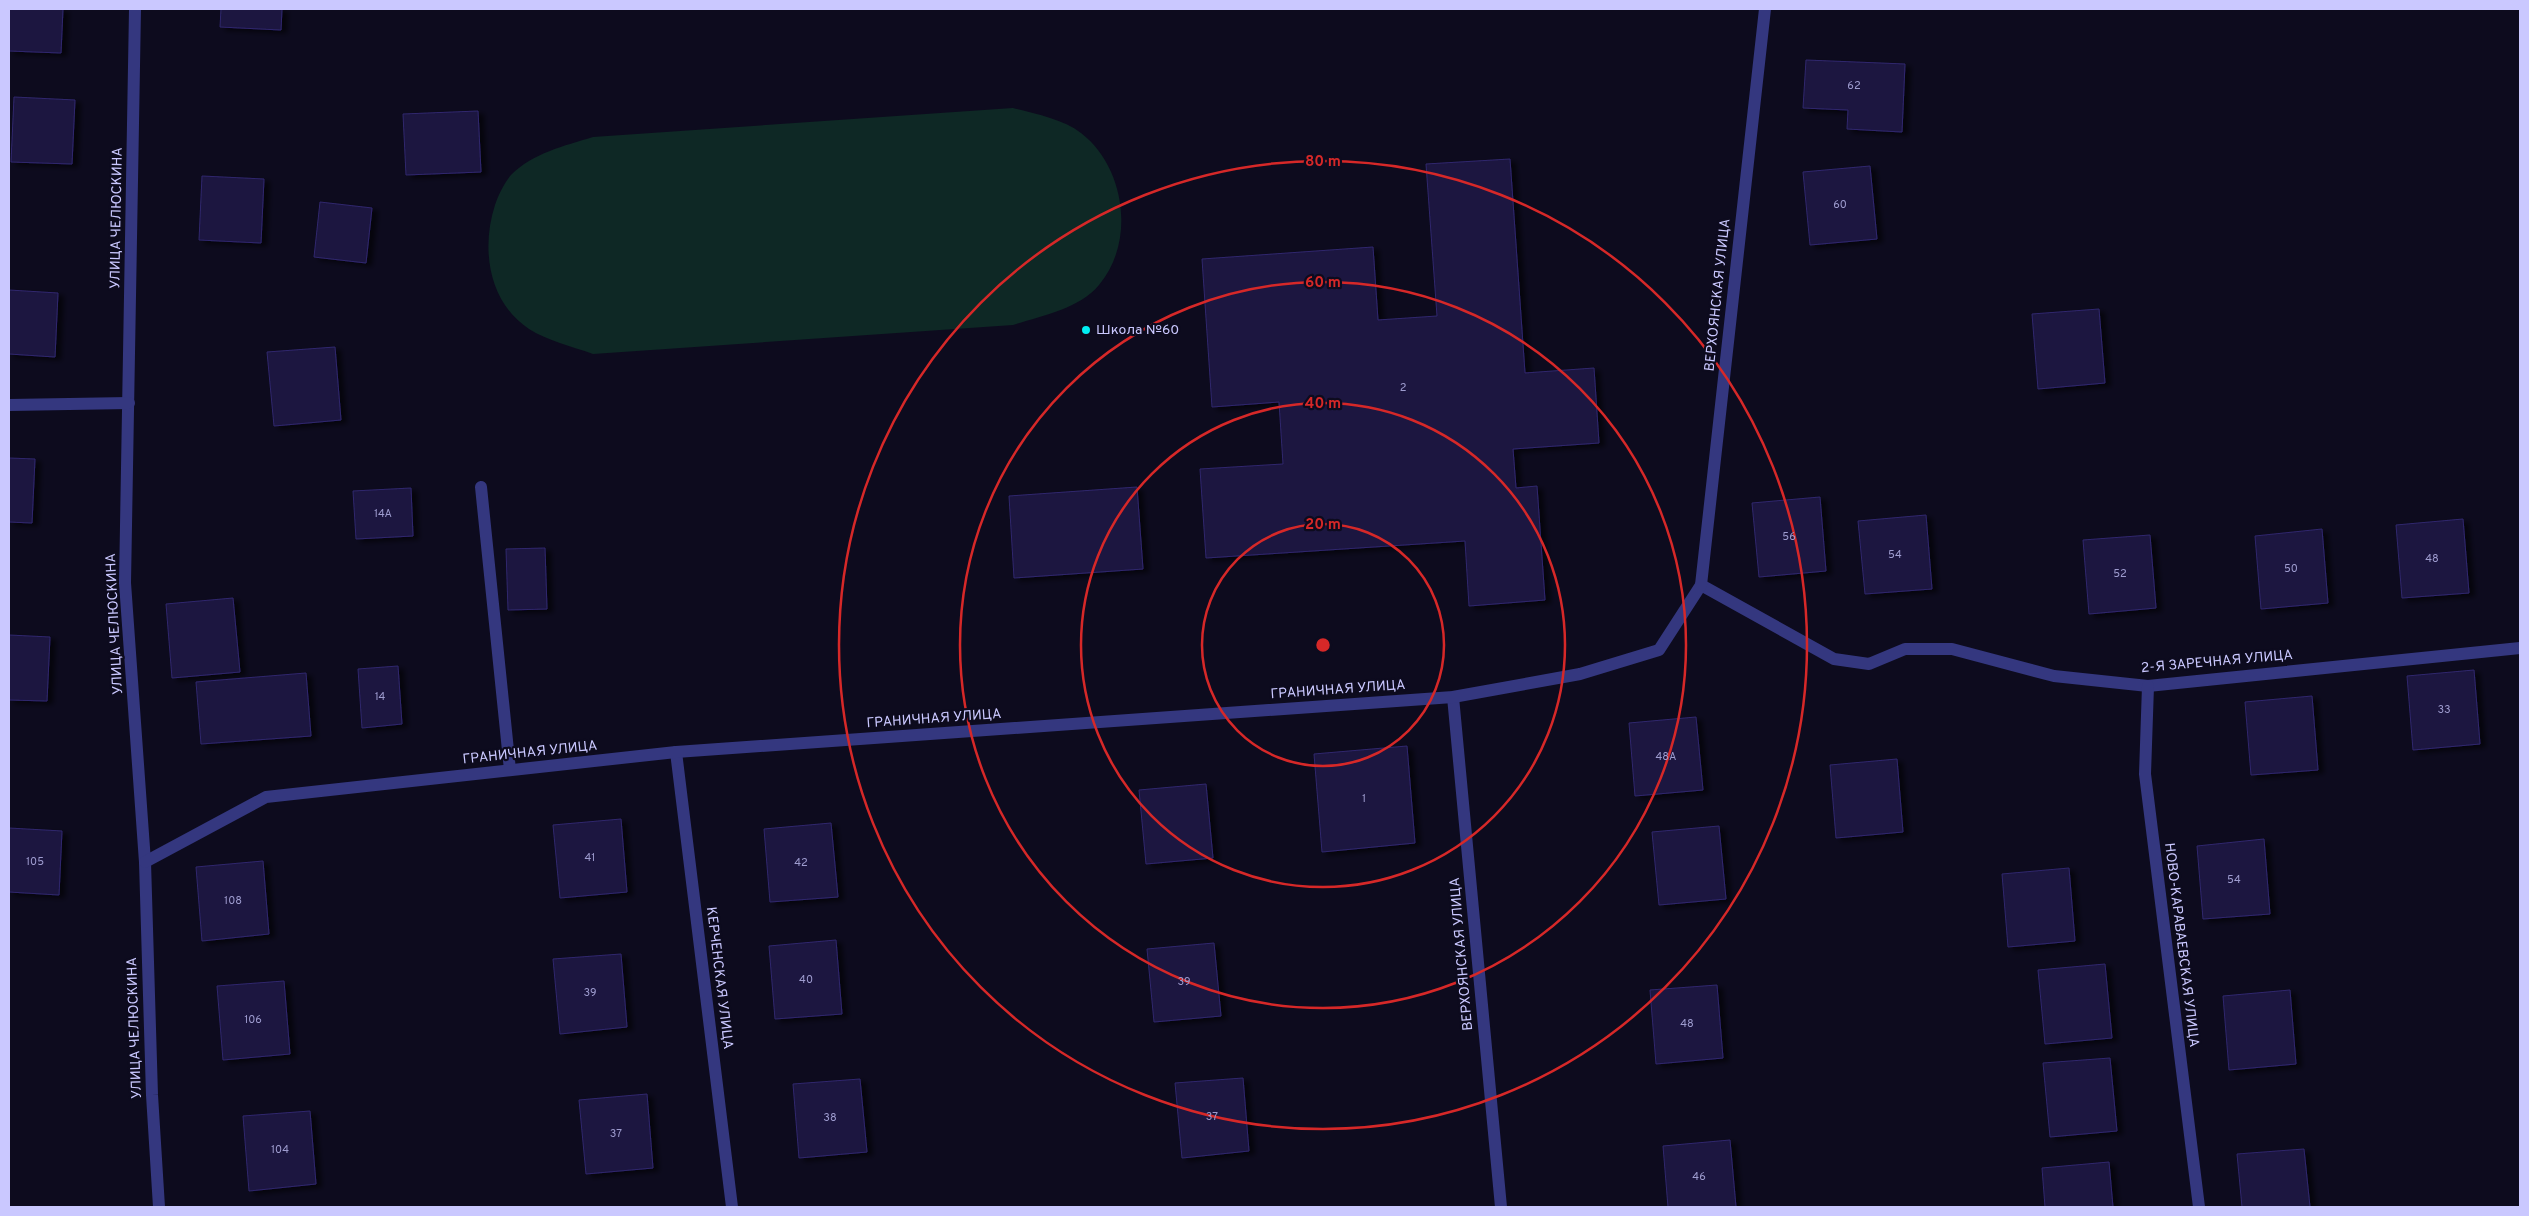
<svg xmlns="http://www.w3.org/2000/svg" width="2529" height="1216" viewBox="0 0 2529 1216" font-family="Overpass,sans-serif">
	<style>
		.green { fill: #0e2825 }
		.building { fill: #1c1640; stroke: #30276d; filter: url(#shadow) }
		.lines { fill: none; stroke-linecap: round; stroke-linejoin: round }
		.service { stroke: #34377f; stroke-width: 12 }
		.minor { stroke: #34377f; stroke-width: 12 }
		.ring { fill: none; stroke: #d62828; stroke-width: 2.5 }
		.poi-dot { fill: #00eef3; stroke: #0d0b1e; stroke-width: 2 }
		.labels { text-anchor: middle; dominant-baseline: central; stroke-width: 4.5; stroke-linejoin: round; paint-order: stroke }
		.number-label { font-size: 11px; fill: #9e9ccf }
		.street-label { font-size: 14px; fill: #cac8ff; stroke: #0d0b1e }
		.poi-label { font-size: 14px; fill: #cac8ff; stroke: #0d0b1e; text-anchor: start }
		.centre { fill: #d62828; stroke: #0d0b1e; stroke-width: 2.5 }
		.ring-label { font-size: 15px; text-anchor: middle; font-weight: bold; fill: #d62828; stroke: #0d0b1e; stroke-width: 4.5; stroke-linejoin: round; paint-order: stroke }
	</style>
	<defs>
		<filter id="shadow"><feDropShadow dx="5.5" dy="3" stdDeviation="2.5" flood-color="#0009"/></filter>
	</defs>
	<rect width="100%" height="100%" fill="#0d0b1e"/>
	<!-- green -->
	<path class="green" d="M1013,108c22,6 50,11 68,25 44,34 55,108 18,152 -20,24 -58,31 -86,40l-420,29c-22,-8 -45,-13 -64,-25 -41,-27 -48,-81 -34,-124 3,-9 9,-22 16,-30 22,-22 53,-29 82,-38z"/>
	<!-- building -->
	<g class="building">
		<path d="M9,9h54l-2,44 -52,-2z"/>
		<path d="M221,9h61l-1,21 -61,-3z"/>
		<path d="M1806,60l99,4 -3,68 -55,-3 1,-19 -45,-2z"/>
		<path d="M14,97l61,3 -3,64 -61,-2z"/>
		<path d="M478,111l3,61 -75,3 -3,-61z"/>
		<path d="M1510,159l15,214 69,-5 5,75 -86,6 3,39 21,-2 8,114 -76,6 -4,-65 -259,17 -6,-89 83,-5 -4,-62 -67,5 -10,-148 171,-12 5,73 59,-4 -11,-152z"/>
		<path d="M1870,166l7,73 -67,6 -7,-73z"/>
		<path d="M202,176l62,3 -3,64 -62,-3z"/>
		<path d="M320,202l52,6 -6,55 -52,-6z"/>
		<path d="M9,290l49,3 -3,64 -46,-3z"/>
		<path d="M2099,309l6,74 -67,6 -6,-75z"/>
		<path d="M335,347l6,73 -67,6 -7,-74z"/>
		<path d="M9,458l26,1 -3,64 -23,-1z"/>
		<path d="M1137,487l6,82 -129,9 -5,-82z"/>
		<path d="M411,488l2,48 -57,3 -3,-48z"/>
		<path d="M1820,497l6,74 -67,6 -7,-74z"/>
		<path d="M1926,515l6,74 -67,5 -7,-73z"/>
		<path d="M2463,519l6,74 -67,5 -6,-73z"/>
		<path d="M2322,529l6,74 -67,6 -6,-73z"/>
		<path d="M2150,535l6,73 -67,6 -6,-74z"/>
		<path d="M545,548l2,61 -39,1 -2,-61z"/>
		<path d="M233,598l7,74 -68,6 -6,-74z"/>
		<path d="M9,635l41,2 -3,64 -38,-1z"/>
		<path d="M398,666l4,58 -40,4 -4,-59z"/>
		<path d="M2474,670l6,74 -67,6 -6,-74z"/>
		<path d="M306,673l5,63 -110,8 -5,-62z"/>
		<path d="M2312,696l6,74 -67,5 -6,-73z"/>
		<path d="M1696,717l7,73 -68,6 -6,-73z"/>
		<path d="M1407,746l8,97 -93,9 -8,-98z"/>
		<path d="M1897,759l6,73 -67,6 -6,-73z"/>
		<path d="M1206,784l7,74 -67,6 -7,-74z"/>
		<path d="M621,819l6,73 -67,6 -7,-73z"/>
		<path d="M831,823l7,74 -68,5 -6,-73z"/>
		<path d="M1719,826l7,73 -67,6 -7,-73z"/>
		<path d="M9,828l53,3 -3,64 -50,-3z"/>
		<path d="M2264,839l6,75 -67,5 -6,-73z"/>
		<path d="M263,861l6,73 -67,7 -6,-74z"/>
		<path d="M2069,868l6,73 -67,6 -6,-73z"/>
		<path d="M836,940l6,74 -67,5 -6,-73z"/>
		<path d="M1214,943l7,73 -67,6 -7,-73z"/>
		<path d="M621,954l6,73 -67,7 -7,-75z"/>
		<path d="M2105,964l7,74 -67,6 -7,-74z"/>
		<path d="M284,981l6,73 -67,6 -6,-74z"/>
		<path d="M1717,985l6,73 -67,6 -6,-74z"/>
		<path d="M2290,990l6,74 -67,6 -6,-74z"/>
		<path d="M2110,1058l7,73 -67,6 -7,-74z"/>
		<path d="M1243,1078l6,73 -67,7 -7,-75z"/>
		<path d="M860,1079l7,73 -68,6 -6,-74z"/>
		<path d="M647,1094l6,74 -67,6 -7,-74z"/>
		<path d="M310,1111l6,73 -67,7 -6,-75z"/>
		<path d="M1730,1140l6,67h-68l-5,-61z"/>
		<path d="M2304,1149l6,58h-68l-5,-53z"/>
		<path d="M2109,1162l4,45h-68l-3,-39z"/>
	</g>
	<g class="lines">
		<!-- service -->
		<path class="service" d="M481,487l29,283"/>
		<!-- minor -->
		<g class="minor">
			<path d="M135,9l-10,574 20,279 7,233 7,112"/>
			<path d="M9,405l120,-2"/>
			<path d="M1701,585l133,74 35,5 36,-15h47l102,27 94,10 372,-38"/>
			<path d="M2148,686l-3,88 54,433"/>
			<path d="M1453,697l48,510"/>
			<path d="M676,752l56,455"/>
			<path d="M145,862l121,-65 410,-45 777,-55 127,-23 79,-24 42,-65 64,-576"/>
		</g>
	</g>
	<!-- distance rings -->
	<g class="ring">
		<circle cx="1323" cy="645" r="121"/>
		<circle cx="1323" cy="645" r="242"/>
		<circle cx="1323" cy="645" r="363"/>
		<circle cx="1323" cy="645" r="484"/>
	</g>
	<!-- markers -->
	<circle class="poi-dot" cx="1086" cy="330" r="5"/>
	<g class="labels">
		<!-- number labels -->
		<g class="number-label">
			<text x="1854" y="86">62</text>
			<text x="1840" y="205">60</text>
			<text x="1403" y="388">2</text>
			<text x="383" y="514">14А</text>
			<text x="1789" y="537">56</text>
			<text x="1895" y="555">54</text>
			<text x="2432" y="559">48</text>
			<text x="2291" y="569">50</text>
			<text x="2120" y="574">52</text>
			<text x="380" y="697">14</text>
			<text x="2444" y="710">33</text>
			<text x="1666" y="757">48А</text>
			<text x="1364" y="799">1</text>
			<text x="590" y="858">41</text>
			<text x="35" y="862">105</text>
			<text x="801" y="863">42</text>
			<text x="2234" y="880">54</text>
			<text x="233" y="901">108</text>
			<text x="806" y="980">40</text>
			<text x="1184" y="982">39</text>
			<text x="590" y="993">39</text>
			<text x="253" y="1020">106</text>
			<text x="1687" y="1024">48</text>
			<text x="1212" y="1117">37</text>
			<text x="830" y="1118">38</text>
			<text x="616" y="1134">37</text>
			<text x="280" y="1150">104</text>
			<text x="1699" y="1177">46</text>
		</g>
		<!-- street labels -->
		<g class="street-label">
			<text transform="translate(117 218) rotate(-89)">УЛИЦА ЧЕЛЮСКИНА</text>
			<text transform="translate(1718 295) rotate(-84)">ВЕРХОЯНСКАЯ УЛИЦА</text>
			<text transform="translate(115 624) rotate(-93)">УЛИЦА ЧЕЛЮСКИНА</text>
			<text transform="translate(2217 662) rotate(-5)">2-Я ЗАРЕЧНАЯ УЛИЦА</text>
			<text transform="translate(1338 690) rotate(-4)">ГРАНИЧНАЯ УЛИЦА</text>
			<text transform="translate(934 719) rotate(-4)">ГРАНИЧНАЯ УЛИЦА</text>
			<text transform="translate(530 753) rotate(-6)">ГРАНИЧНАЯ УЛИЦА</text>
			<text transform="translate(2181 945) rotate(83)">НОВО-КАРАВАЕВСКАЯ УЛИЦА</text>
			<text transform="translate(1462 954) rotate(-95)">ВЕРХОЯНСКАЯ УЛИЦА</text>
			<text transform="translate(719 978) rotate(83)">КЕРЧЕНСКАЯ УЛИЦА</text>
			<text transform="translate(135 1028) rotate(-92)">УЛИЦА ЧЕЛЮСКИНА</text>
		</g>
		<!-- poi labels -->
		<g class="poi-label">
			<text x="1096" y="330">Школа №60</text>
		</g>
	</g>
	<circle cx="1323" cy="645" r="8" class="centre"/>
	<g class="ring-label">
		<text x="1323" y="166">80 m</text>
		<text x="1323" y="287">60 m</text>
		<text x="1323" y="408">40 m</text>
		<text x="1323" y="529">20 m</text>
	</g>
	<!-- border -->
	<rect width="2529" height="1216" fill="none" stroke="#cac8ff" stroke-width="20"/>
</svg>
